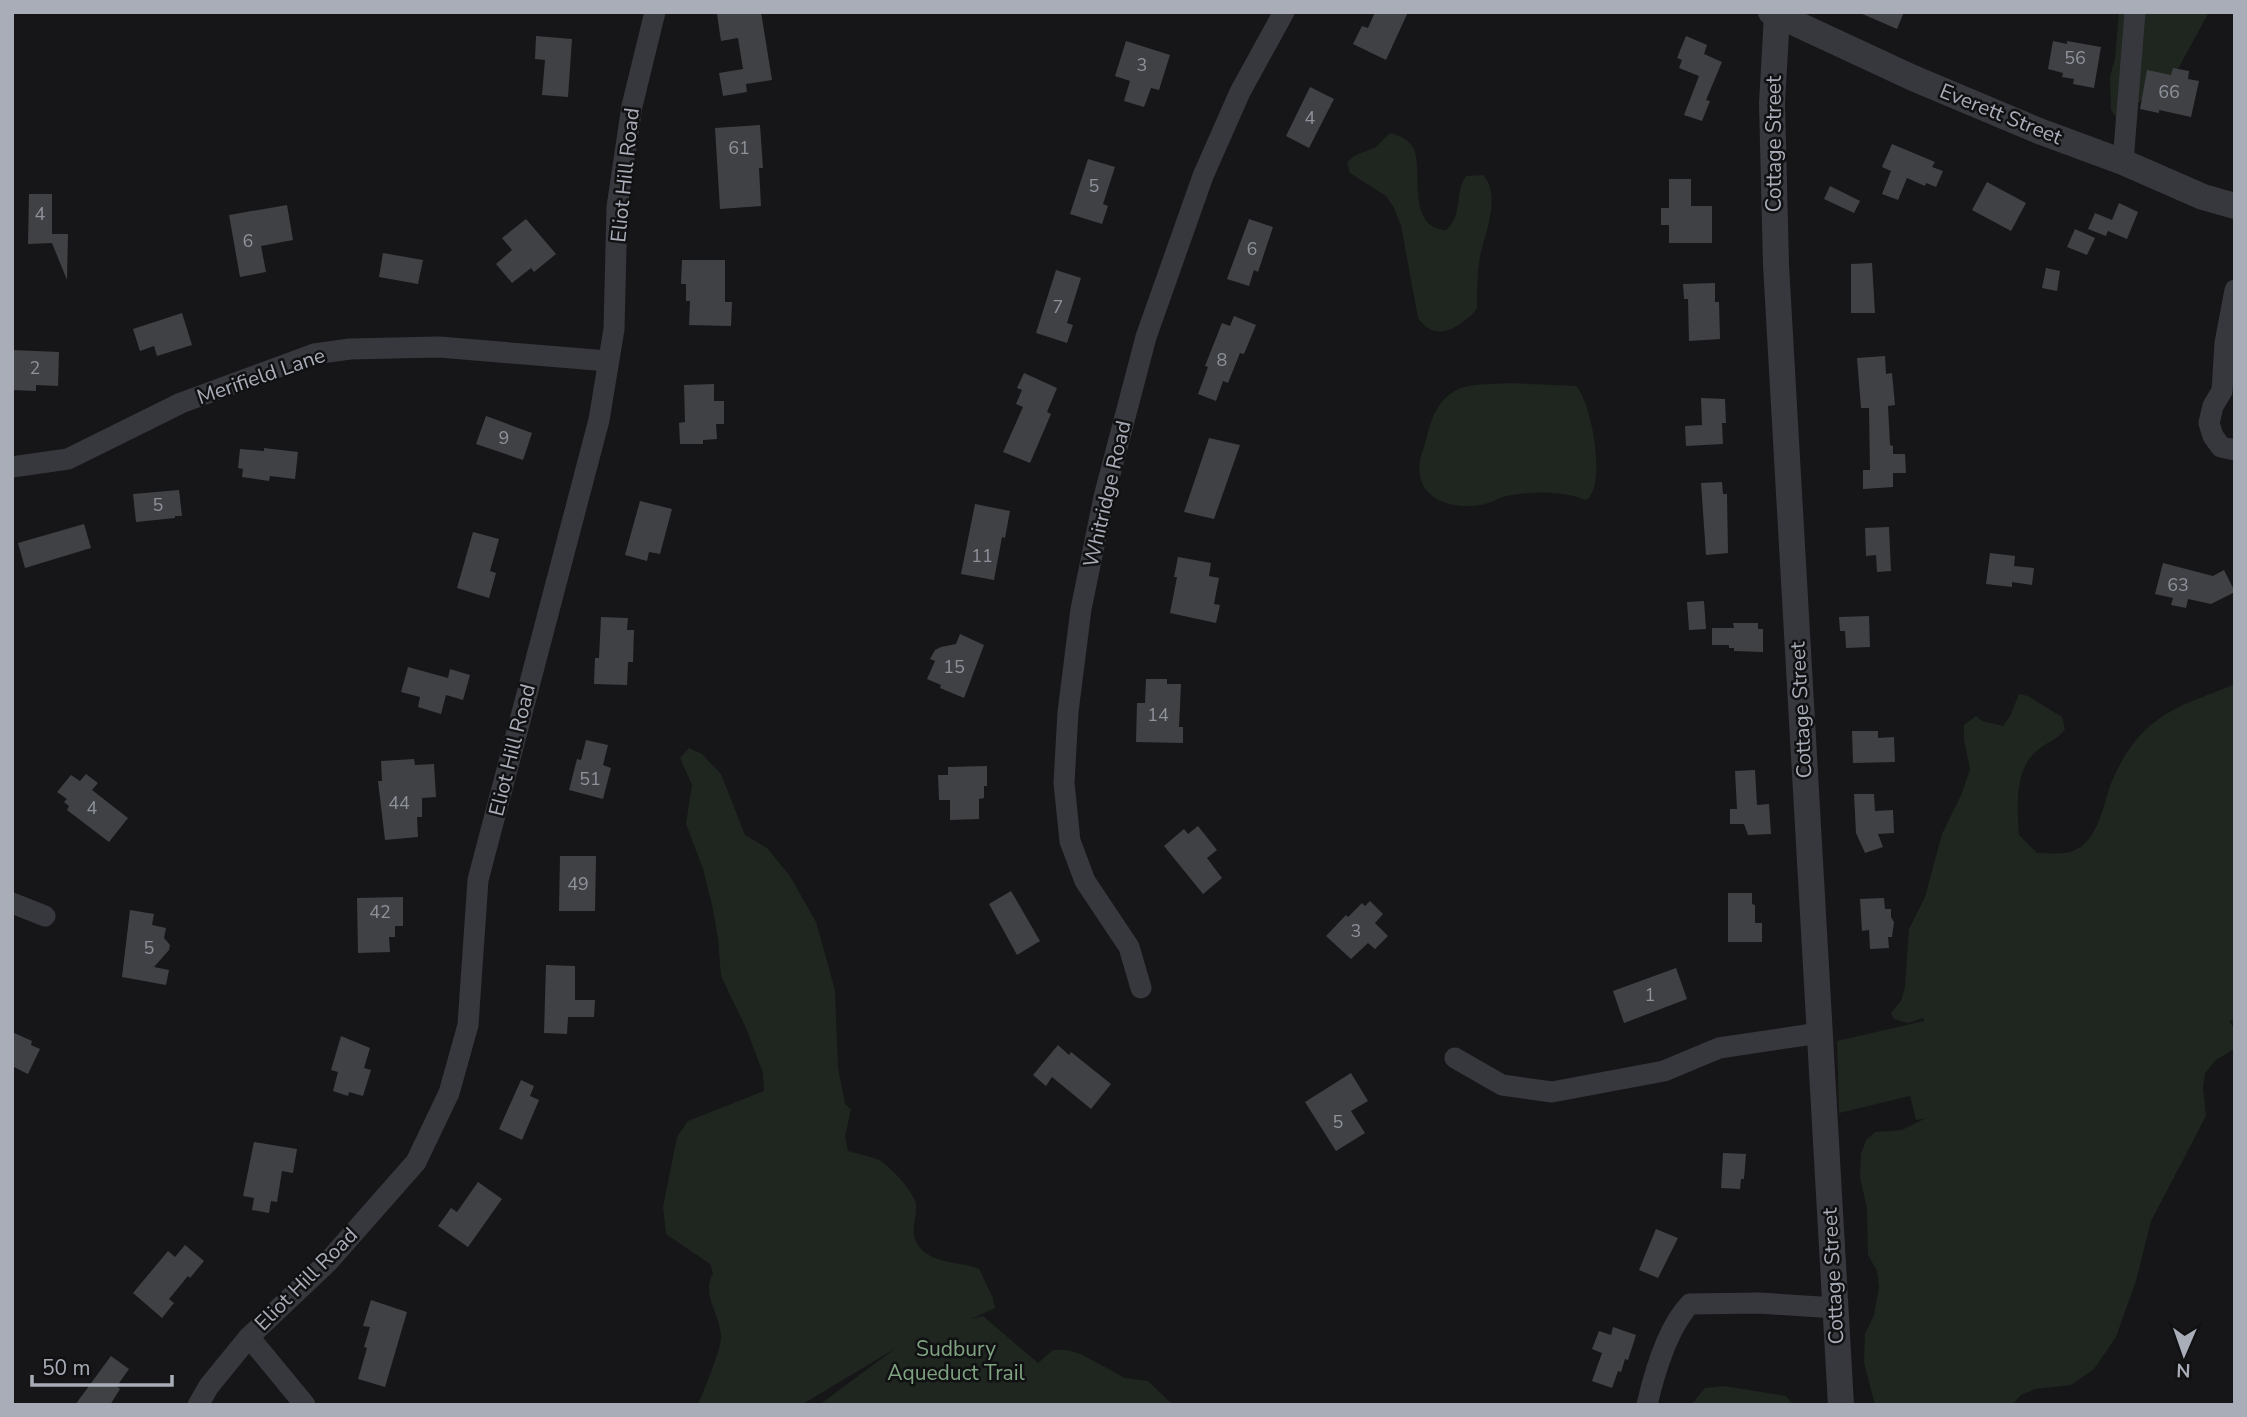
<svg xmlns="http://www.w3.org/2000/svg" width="2247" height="1417" viewBox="0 0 2247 1417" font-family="'Nunito Sans',sans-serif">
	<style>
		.green { fill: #1e261f }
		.building { fill: #404145 }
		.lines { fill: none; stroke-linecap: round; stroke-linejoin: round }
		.minor { stroke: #37383d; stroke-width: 21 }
		.tertiary { stroke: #37383d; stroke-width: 26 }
		.labels { text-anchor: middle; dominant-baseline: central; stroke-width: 5; stroke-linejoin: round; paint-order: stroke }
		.number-label { font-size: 18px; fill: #8e929b }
		.street-label { font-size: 21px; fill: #a8adb8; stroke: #111113 }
		.park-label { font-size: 21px; fill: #7fa381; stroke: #111113 }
	</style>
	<rect width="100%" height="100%" fill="#161618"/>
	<!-- green -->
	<g class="green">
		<path d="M2119,12h90l-36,66 -32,22 -21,23 -9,-13 -1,-34 5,-17z"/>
		<path d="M1390,133c8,2 18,6 23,14 11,19 -8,81 33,83 18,-16 8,-37 20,-54l17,-1c19,21 2,57 -3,81 -3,17 -3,34 -3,51 -3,8 -9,11 -16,16 -16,12 -31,12 -43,-5l-17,-93 -8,-19 -7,-10 -36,-23 -3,-10 7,-7 22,-9z"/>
		<path d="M1508,383l68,3c16,16 31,102 10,114 -23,-9 -50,-9 -74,-5 -11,1 -20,8 -31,10 -39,6 -73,-13 -58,-55 5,-14 6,-28 14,-41 18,-29 40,-23 71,-26z"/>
		<path d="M2235,684v335l-6,2 6,9 -1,19 -18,11 -11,13 -2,15 3,28 -55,105 -15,60 -20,56 -22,32 -23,16 -36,4 -14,6 -9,10h-137l-11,-42 1,-29 9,-19 5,-28 -2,-16 -9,-16 -1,-47 -7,-30 1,-24 5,-14 9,-8 27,-2 24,-12 -10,2 -6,-24 -71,17 -2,-72 87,-20 -1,-3 -15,5 -14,-4 -3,-6 10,-12 4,-14 4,-58 16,-32 17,-63 20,-41 8,-24 -6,-28v-16l12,-9 6,5 21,5 7,-10 9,-22 9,2 34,21 3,12c-8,11 -16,12 -26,20 -25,18 -22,58 -20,86l18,18c14,0 30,3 42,-5 19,-12 25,-43 31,-62 7,-17 15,-33 27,-47 27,-32 61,-39 98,-55z"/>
		<path d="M689,748l13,6 19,20 24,61 22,13 23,28 26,46 19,68 3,78 7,36 6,5 -6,28 3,14c10,3 21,5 31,9 10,5 37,34 37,45 1,18 -9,30 7,46 15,13 39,11 56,18l14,29 2,10 -24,11 12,-3 55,47 15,-13h14l14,4 44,24 23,3 25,24h-354l77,-57 -95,57h-103c6,-16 23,-53 23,-69 -1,-23 -20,-40 -8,-63l-3,-9 -44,-30 -3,-27 14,-70 11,-16 76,-30 -1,-18 -17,-45 -25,-52 -3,-37 -5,-30 -10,-40 -17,-45 6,-39 -12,-27z"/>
		<path d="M1724,1386l62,10 7,9h-102l14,-17z"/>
	</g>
	<!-- building -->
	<g class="building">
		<path d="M731,12h30l11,68 -26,4 1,8 -24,4 -4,-23 24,-4 -5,-31 -17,3 -4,-27z"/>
		<path d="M1375,12h33l-22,48 -33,-16 9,-18 6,2z"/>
		<path d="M1858,12h46l-7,17z"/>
		<path d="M536,36l36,3 -4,58 -26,-2 3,-35 -10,-1z"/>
		<path d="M1686,36l21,9 -3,9 18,8 -16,38 4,1 -8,20 -18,-6 15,-39 -20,-8 3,-8 -5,-2z"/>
		<path d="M1126,41l44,14 -11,35 -8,-2 -7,19 -20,-6 6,-20 -15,-5z"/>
		<path d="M2053,41l14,3v-3l34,6 -7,41 -21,-4 1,-5 -12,-2 1,-4 -15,-4z"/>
		<path d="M2173,68l16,3 -1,8 11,2 -8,36 -32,-7v3l-19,-4 7,-39 24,5z"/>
		<path d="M1310,87l24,12 -25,49 -23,-12z"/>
		<path d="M760,125l3,43h-4l2,38 -41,3 -5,-81z"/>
		<path d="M1892,144l43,18 -3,5 11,4 -7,16 -10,-4 -1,3 -18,-8 -9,22 -16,-6 9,-23 -9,-4z"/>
		<path d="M1088,159l27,8 -12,37 5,2 -6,18 -32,-10z"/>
		<path d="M1669,179h22v27h21v37h-43v-18h-8v-17h8z"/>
		<path d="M1987,182l39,21 -15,28 -39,-21z"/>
		<path d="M1830,186l30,15 -6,12 -30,-14z"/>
		<path d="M29,194h23v40h16l-1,46 -15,-37 -24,1z"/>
		<path d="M2119,203l19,9 -11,27 -19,-8 3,-8 -5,13 -18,-7 7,-16 17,7z"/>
		<path d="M287,205l6,35 -32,6 5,26 -26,5 -11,-62z"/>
		<path d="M526,219l30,35 -22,18 -3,-4 -19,15 -16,-19 16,-14 -10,-12z"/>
		<path d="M1249,219l24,8 -15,45 -4,-2 -5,16 -22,-7z"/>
		<path d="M2075,229l20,9 -8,17 -20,-8z"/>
		<path d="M383,253l40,7 -5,24 -39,-7z"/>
		<path d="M682,260h43v42h7l-1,24 -42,-1 1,-24h-4v-17h-5z"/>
		<path d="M1872,263l3,50h-24v-49z"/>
		<path d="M2046,268l14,3 -3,20 -15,-3z"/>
		<path d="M1056,270l25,8 -14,45 6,2 -6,18 -31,-10z"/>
		<path d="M1715,283v19h4l1,37 -31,2 -1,-42h-4l-1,-15z"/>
		<path d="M182,313l10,32 -35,11 -3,-10 -14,5 -7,-22z"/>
		<path d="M1234,316l22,9 -12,29 -4,-1 -12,30 -5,-2 -7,20 -18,-7 10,-27 -3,-1 17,-43 8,3z"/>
		<path d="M12,350l47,2 -1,34 -22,-1v6l-24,-1z"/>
		<path d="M1885,356l1,18 6,-1 3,32 -7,1 2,39 3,1v8h12l1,19h-13v14l-30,2v-19h7l-1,-62h-8l-4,-50z"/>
		<path d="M1024,373l33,15 -10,24 4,2 -21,49 -27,-11 20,-45 -7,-3 6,-14 -5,-2z"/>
		<path d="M714,384v17h10v23h-8l1,15 -14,1v4h-23l-1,-21 6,-1 -1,-37z"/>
		<path d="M1701,398l24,1 1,24h-4l1,21 -37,2 -1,-20 17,-1z"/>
		<path d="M486,416l46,17 -9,27 -47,-16z"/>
		<path d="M1209,438l31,7 -26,74 -30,-7z"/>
		<path d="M264,448l34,4 -3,27 -25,-3 -1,5 -27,-4 1,-8 -5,-1 2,-19 24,2z"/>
		<path d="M1722,482l1,12h4l1,59 -22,2 -5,-72z"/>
		<path d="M179,490l3,26h-7v2l-39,4 -3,-28z"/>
		<path d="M640,501l32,8 -12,45 -11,-2 -2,9 -22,-6z"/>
		<path d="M975,504l35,7 -5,27 -3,-1 -8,43 -33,-6z"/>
		<path d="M84,524l7,24 -66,20 -7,-25z"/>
		<path d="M1889,527l2,44 -14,1 -1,-17 -10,1 -1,-28z"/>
		<path d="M473,532l26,7 -9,32 6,2 -7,25 -32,-10z"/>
		<path d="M1990,553l25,3 -1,10 20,2 -2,17 -20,-3v5l-26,-3z"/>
		<path d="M1178,557l33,6 -2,13 10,2 -5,26 6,1 -4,18 -46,-10 7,-36h-3z"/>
		<path d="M2163,563l50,13 11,-6 11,22 -24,12 -23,-5 -2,9 -15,-3 2,-7 -18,-4z"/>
		<path d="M1704,601l2,28 -17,1 -2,-28z"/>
		<path d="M1869,616l1,31 -24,1 -1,-17h-5l-1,-14z"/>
		<path d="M601,617l27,1 -1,12h7l-1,32h-5l-1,23 -33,-1 1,-26h4z"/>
		<path d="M1733,623h25v6h5v23l-29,-1v-3h-5v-3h-17v-17h22z"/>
		<path d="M960,634l24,11 -20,53 -24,-10 1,-3 -14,-6 8,-18 -5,-2 5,-9 6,-3 15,-3z"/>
		<path d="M408,667l40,11 2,-9 20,6 -7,25 -17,-5 -5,19 -23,-7 2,-10 -19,-5z"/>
		<path d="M1146,679h21v5h14l-2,43h4v16l-47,-1 1,-39h8z"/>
		<path d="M1852,731h26v7l16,-1 1,25 -42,1z"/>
		<path d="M586,740l22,5 -5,20 8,3 -8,31 -34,-9 8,-31 4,1z"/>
		<path d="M414,759l1,6 19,-1 2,33 -14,1v19h-5l1,20 -33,3 -7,-59h4l-1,-20z"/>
		<path d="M987,766v20h-3v12l-5,1v20l-29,1v-20h-11l-1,-25h10v-8z"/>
		<path d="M1755,770l2,35 12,-1 2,30 -23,1 -4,-11h-14v-15h7l-2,-38z"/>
		<path d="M86,774l12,9 -6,7 36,28 -19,24 -42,-32 2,-4 -5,-4 3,-3 -10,-7 14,-17 9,6z"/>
		<path d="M1854,794h20l1,17 18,-1 1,23 -16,1 5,13 -18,6 -9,-20z"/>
		<path d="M1198,826l19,24 -10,8 15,20 -19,16 -39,-48 20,-17 4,5z"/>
		<path d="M560,856h36l-1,55h-36z"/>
		<path d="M1011,891l29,50 -23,14 -28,-51z"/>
		<path d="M1728,893h24v11l3,1v18h7v19h-34z"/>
		<path d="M403,897v29h-8v11h-6l1,15 -32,1 -1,-55z"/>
		<path d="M1884,898l1,11h6v8l3,5 -2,15h-4l1,11 -19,1 -1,-19 -7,1 -2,-32z"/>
		<path d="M1370,901l13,13 -8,9 13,13 -13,13 -7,-6 -17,16 -25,-23 20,-21 2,2 14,-14 3,3z"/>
		<path d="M130,910l24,4 -2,11 14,3 -2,10 6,7 -1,5 -15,17 15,3 -3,15 -44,-8z"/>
		<path d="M546,965l29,1v34h20l-1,17h-26l-1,17 -23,-1z"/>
		<path d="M1676,968l11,31 -63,24 -11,-32z"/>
		<path d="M12,1032l20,9 -1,4 9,4 -12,25 -16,-8z"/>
		<path d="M341,1036l29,12 -6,20 7,2 -8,26 -14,-4 -1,4 -15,-5 5,-19 -7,-2z"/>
		<path d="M1058,1045l11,10 2,-3 40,32 -20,25 -39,-32 -6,9 -13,-11z"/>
		<path d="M1351,1073l17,28 -17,10 14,22 -29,18 -31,-49z"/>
		<path d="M521,1080l13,6 -4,10 9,4 -17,40 -23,-11z"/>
		<path d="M254,1142l43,7 -4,24 -11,-2 -5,31 -6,-1 -2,12 -17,-3 2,-12 -11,-2z"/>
		<path d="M1723,1153l23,1 -2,25h-3l-1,10 -19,-1z"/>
		<path d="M478,1182l24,17 -34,48 -30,-21 13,-18 6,4z"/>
		<path d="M1656,1229l22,9 -20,40 -19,-8z"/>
		<path d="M185,1245l19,16 -14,17 -2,-2 -19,23 5,4 -12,15 -29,-25 35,-42 7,6z"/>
		<path d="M371,1300l36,12 -22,75 -27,-8 9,-31 -3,-1 6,-20 -7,-1z"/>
		<path d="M1613,1327l23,8 -8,25 -3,-1 -4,13 -3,-1 -6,17 -20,-7 10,-28 -10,-4 7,-18 12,4z"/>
		<path d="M111,1356l18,13 -12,17 3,3 -10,16h-35z"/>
	</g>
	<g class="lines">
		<!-- minor -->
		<g class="minor">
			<path d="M2123,162l12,-150"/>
			<path d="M2235,290l-10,53 -3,48 -9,15 -4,17 4,13 8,11 14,3"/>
			<path d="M12,467l56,-8 113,-56 133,-49 36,-5 89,-2 169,14"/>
			<path d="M12,903l33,13"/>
			<path d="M1141,988l-12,-41 -44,-66 -15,-40 -6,-58 4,-71 13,-103 23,-112 42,-160 57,-161 37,-84 44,-80"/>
			<path d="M1455,1058l47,27 50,7 112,-21 55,-23 101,-15"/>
			<path d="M249,1337l56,68"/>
			<path d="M198,1405l11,-19 40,-49 78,-74 89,-101 33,-69 19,-68 10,-145 121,-460 15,-91 3,-122 15,-101 23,-94"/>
			<path d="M1647,1405c7,-31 21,-78 43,-101l69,-1 76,5"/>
		</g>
		<!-- tertiary -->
		<g class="tertiary">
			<path d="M1771,12l142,66 126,53 84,31 80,35 32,9"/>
			<path d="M1777,15l-5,88 4,162 65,1140"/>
		</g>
	</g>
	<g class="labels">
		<!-- number labels -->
		<g class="number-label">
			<text x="2075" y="58">56</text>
			<text x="1142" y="65">3</text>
			<text x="2169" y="92">66</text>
			<text x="1310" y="118">4</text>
			<text x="739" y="148">61</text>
			<text x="1094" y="186">5</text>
			<text x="40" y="214">4</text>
			<text x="248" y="241">6</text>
			<text x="1252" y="249">6</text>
			<text x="1058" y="307">7</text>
			<text x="1222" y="360">8</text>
			<text x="35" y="368">2</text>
			<text x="504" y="438">9</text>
			<text x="158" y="505">5</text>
			<text x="982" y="556">11</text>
			<text x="2178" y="585">63</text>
			<text x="954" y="667">15</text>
			<text x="1158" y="715">14</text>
			<text x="590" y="779">51</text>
			<text x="399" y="803">44</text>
			<text x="92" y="808">4</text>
			<text x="578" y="884">49</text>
			<text x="380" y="912">42</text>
			<text x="1356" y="931">3</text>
			<text x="149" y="948">5</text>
			<text x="1650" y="995">1</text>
			<text x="1338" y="1122">5</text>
		</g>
		<!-- street labels -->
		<g class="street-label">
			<text transform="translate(2001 114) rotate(22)">Everett Street</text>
			<text transform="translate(1774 144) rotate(-90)">Cottage Street</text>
			<text transform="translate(625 175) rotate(-84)">Eliot Hill Road</text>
			<text transform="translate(261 376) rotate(-19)">Merifield Lane</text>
			<text transform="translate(1107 494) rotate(-77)">Whitridge Road</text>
			<text transform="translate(1801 710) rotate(-93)">Cottage Street</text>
			<text transform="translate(512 750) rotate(-76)">Eliot Hill Road</text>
			<text transform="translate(1833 1276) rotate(-93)">Cottage Street</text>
			<text transform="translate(306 1279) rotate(-45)">Eliot Hill Road</text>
		</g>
		<!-- park labels -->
		<g class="park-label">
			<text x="956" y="1349">Sudbury<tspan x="956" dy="24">Aqueduct Trail</tspan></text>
		</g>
	</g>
	<!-- border -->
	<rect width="2247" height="1417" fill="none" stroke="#a8adb8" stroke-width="28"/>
	<!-- north arrow -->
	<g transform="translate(2184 1354) rotate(182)" stroke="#111113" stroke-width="5" paint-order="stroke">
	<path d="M0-5L12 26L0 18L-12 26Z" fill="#a8adb8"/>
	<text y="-10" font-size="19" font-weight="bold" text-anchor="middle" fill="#a8adb8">N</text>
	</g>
	<!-- scale -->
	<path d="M32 1375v10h140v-10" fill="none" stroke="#a8adb8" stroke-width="3.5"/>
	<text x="42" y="1375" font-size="21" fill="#a8adb8" stroke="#111113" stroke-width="5" paint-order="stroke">50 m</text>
</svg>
